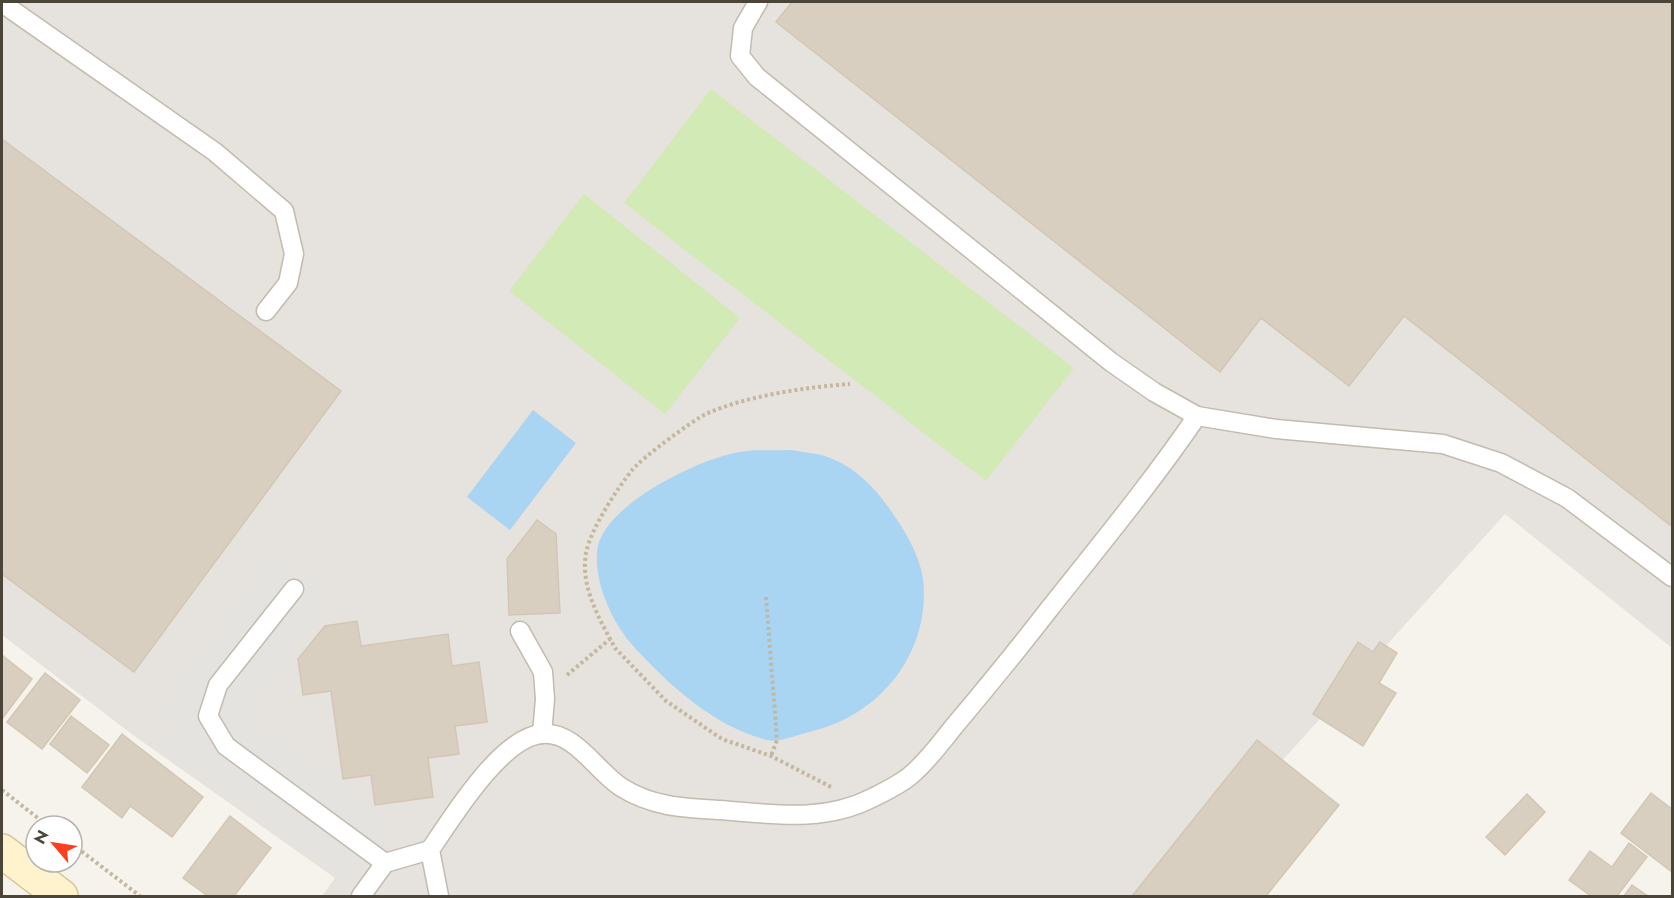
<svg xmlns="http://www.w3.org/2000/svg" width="1674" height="898" viewBox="0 0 1674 898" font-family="Jost,sans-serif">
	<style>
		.industrial { fill: #e6e2dd }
		.green { fill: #d2eab5 }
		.parking { fill: #e5e3e0 }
		.water { fill: #a9d4f2 }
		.building { fill: #d8cfc1; stroke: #d3c7b4; stroke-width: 1.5 }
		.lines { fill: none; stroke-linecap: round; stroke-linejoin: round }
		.lane-casing { stroke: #c2bbae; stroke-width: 21 }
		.secondary-casing { stroke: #d6c79b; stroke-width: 36 }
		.path { stroke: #c4b79f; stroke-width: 4; stroke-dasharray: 3 3; stroke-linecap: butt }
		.lane { stroke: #fff; stroke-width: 18 }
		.secondary { stroke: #fff3cd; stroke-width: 33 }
	</style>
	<rect width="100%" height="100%" fill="#f6f3ec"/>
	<!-- industrial -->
	<path class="industrial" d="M2,2h1670v646l-167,-134 -345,382h-838l13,-18 -202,-143 -131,-100z"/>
	<!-- green -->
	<g class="green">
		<path d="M711,89l363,279 -88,113 -362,-278z"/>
		<path d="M584,194l156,124 -75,96 -156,-123z"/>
	</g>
	<!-- parking -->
	<path class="parking" d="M273,553l57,42 -86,119 146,107 -43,60 -185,-135 18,-25 -20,-14z"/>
	<!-- water -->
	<g class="water">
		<path d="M533,410l43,33 -66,87 -43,-33z"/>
		<path d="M792,450c12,3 27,3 38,8 27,10 48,33 63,56 13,18 27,43 30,65 8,74 -43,137 -114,153 -12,3 -31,11 -42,8 -52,-13 -97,-54 -132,-92 -22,-24 -40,-62 -38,-96 3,-46 103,-94 143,-100 17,-3 35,-1 52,-2z"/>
	</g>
	<!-- building -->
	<g class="building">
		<path d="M792,2h880v519l-2,4 -266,-209 -55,70 -88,-68 -41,54 -444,-350z"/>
		<path d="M2,139l339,252 -207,281 -132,-98z"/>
		<path d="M537,520l19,14 4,79 -51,2 -2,-56z"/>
		<path d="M357,621l4,25 87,-12 4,32 27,-4 8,60 -32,4 4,28 -31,4 5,39 -58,8 -4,-30 -28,4 -12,-88 -28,4 -5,-36 27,-33z"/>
		<path d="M1358,642l15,10 7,-10 17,11 -18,30 17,10 -33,53 -50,-32z"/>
		<path d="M2,655l30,24 -30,40z"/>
		<path d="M45,673l35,27 -38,49 -35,-27z"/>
		<path d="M71,716l38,29 -22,28 -37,-29z"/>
		<path d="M122,734l81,63 -31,40 -42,-31 -8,12 -40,-31z"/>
		<path d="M1257,740l82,65 -73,91h-134z"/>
		<path d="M1651,793l21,16v63l-51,-39z"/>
		<path d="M1527,794l18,18 -40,43 -19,-18z"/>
		<path d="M230,816l41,32 -37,48h-26l-25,-18z"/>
		<path d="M1629,843l18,14 -30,39h-26l-22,-16 21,-29 22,16z"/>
		<path d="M1632,885l16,11h-24z"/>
	</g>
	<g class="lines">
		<defs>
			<g id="lane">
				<path d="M758,2l-15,26 -3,28 17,21 354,285 43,30 43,24 79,13 167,15 58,19 66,35 105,79"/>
				<path d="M2,3l213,149 69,59 10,43 -6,29 -22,28"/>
				<path d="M294,589l-76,96 -10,31 18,30 159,117 45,-13"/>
				<path d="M520,631l23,41 2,27 -3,35"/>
				<path d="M361,896l24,-33"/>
				<path d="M439,896l-9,-46c22,-32 71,-113 112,-116 33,-3 54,37 79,53 31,20 64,21 99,23 52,4 103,13 152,-12 12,-6 29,-14 39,-23 17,-14 31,-34 45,-51 32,-38 63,-76 94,-116 50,-63 102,-126 147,-192"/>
			</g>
			<path id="secondary" d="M2,851l59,45"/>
		</defs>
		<!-- lane casing -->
		<use href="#lane" class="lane-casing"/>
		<!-- secondary casing -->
		<use href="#secondary" class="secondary-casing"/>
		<!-- path -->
		<g class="path">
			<path d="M766,597l11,143 -6,16"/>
			<path d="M567,675l43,-36"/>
			<path d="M831,787l-60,-31 -49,-17 -56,-38 -51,-53c-15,-28 -35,-61 -29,-95 5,-25 31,-64 47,-84 9,-11 60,-49 73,-55 39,-18 101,-27 144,-30"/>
			<path d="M2,790l46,36"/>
			<path d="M72,844l68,52"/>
		</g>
		<!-- lane -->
		<use href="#lane" class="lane"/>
		<!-- secondary -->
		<use href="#secondary" class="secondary"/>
	</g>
	<!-- border -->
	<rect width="1674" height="898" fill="none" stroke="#4b4439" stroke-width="6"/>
	<!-- north arrow -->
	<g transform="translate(54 844) rotate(299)"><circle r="28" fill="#ffffff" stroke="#b7b4b0" stroke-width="1.5"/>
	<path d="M0-4.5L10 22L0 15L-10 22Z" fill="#fc3f1d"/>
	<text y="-9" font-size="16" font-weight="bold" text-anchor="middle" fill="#4b4439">N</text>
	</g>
</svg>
